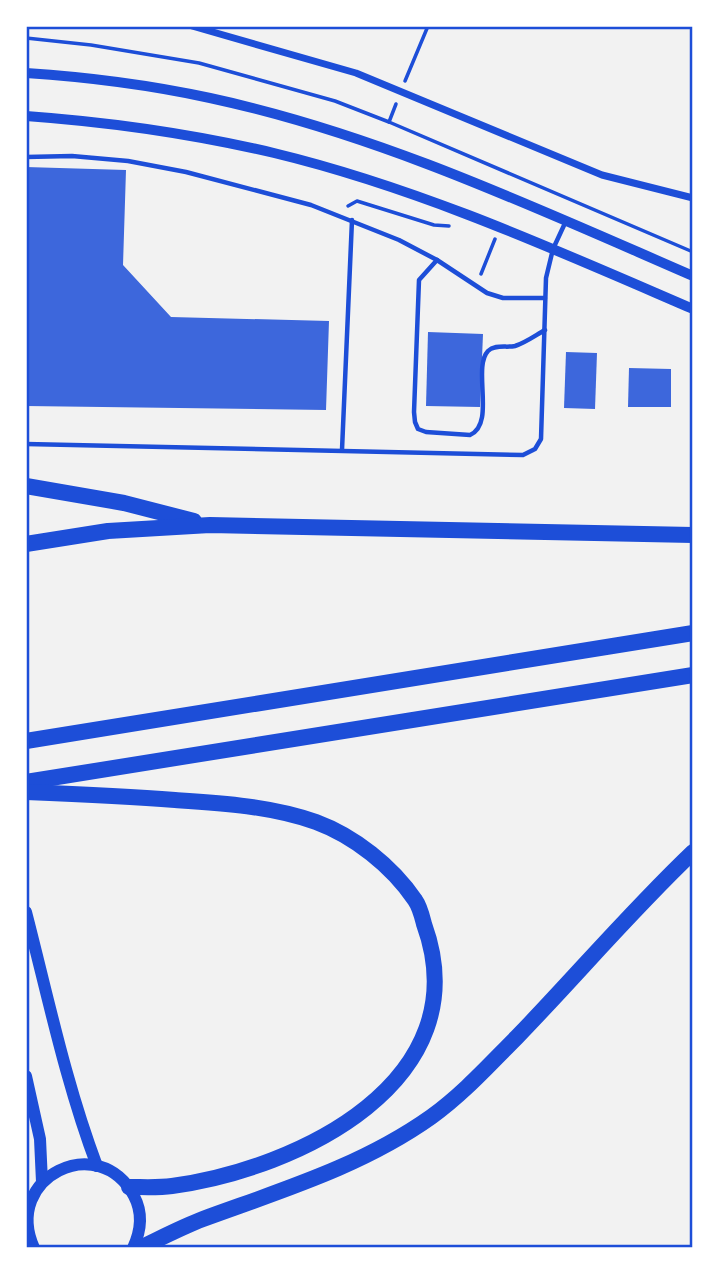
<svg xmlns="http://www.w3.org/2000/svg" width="719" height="1274" viewBox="0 0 719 1274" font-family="'Open Sans',sans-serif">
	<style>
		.building { fill: #3d67dc }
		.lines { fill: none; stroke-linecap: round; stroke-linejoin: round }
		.path { stroke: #1d4ed8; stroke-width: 3.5 }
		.service { stroke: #1d4ed8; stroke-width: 4.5 }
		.minor { stroke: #1d4ed8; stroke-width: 7 }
		.tertiary { stroke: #1d4ed8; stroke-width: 10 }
		.secondary { stroke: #1d4ed8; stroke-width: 12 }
		.motorway { stroke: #1d4ed8; stroke-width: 16 }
		.neatline { fill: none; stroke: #1d4ed8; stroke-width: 2.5 }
	</style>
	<rect width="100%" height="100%" fill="#f2f2f2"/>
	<!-- building -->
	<g class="building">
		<path d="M26,167l100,3 -3,95 48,52 158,4 -3,89 -300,-4z"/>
		<path d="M428,332l55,2 -3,73 -54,-1z"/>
		<path d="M566,352l31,1 -2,56 -31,-1z"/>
		<path d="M629,368l42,1v38h-43z"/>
	</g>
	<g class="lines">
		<!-- path -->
		<g class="path">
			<path d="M26,38l65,7 108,18 136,38 54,21 304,130"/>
			<path d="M405,81l23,-55"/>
			<path d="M389,122l7,-18"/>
			<path d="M348,206l9,-5 77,24 15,1"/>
			<path d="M481,274l14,-35"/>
		</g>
		<!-- service -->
		<g class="service">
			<path d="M26,157l46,-1 56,5 58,11 125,33 88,35 38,20 50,33 16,5h42"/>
			<path d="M437,260l-18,20 -5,132 1,10 3,7 8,3 44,3c26,-11 2,-67 18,-84 7,-7 19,-3 27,-5 10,-3 21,-11 30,-16"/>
			<path d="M26,444l497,11 12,-6 6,-10 5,-161 7,-29 13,-28"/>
			<path d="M342,450l10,-230"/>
		</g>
		<!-- minor -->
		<path class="minor" d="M192,26l164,47 246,102 91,23"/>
		<!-- tertiary -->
		<g class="tertiary">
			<path d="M26,73c62,4 124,12 184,25 168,36 326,110 483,178"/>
			<path d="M26,116c83,6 167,18 248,37 145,35 282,97 419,156"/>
		</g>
		<!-- secondary -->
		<g class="secondary">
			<path d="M26,912c22,85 40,172 71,254"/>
			<path d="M26,1076l14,63 2,43"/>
			<path d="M34,1248c-32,-71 65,-118 100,-52 9,17 7,35 -1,52"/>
		</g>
		<!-- motorway -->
		<g class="motorway">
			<path d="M26,486l98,17 70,18"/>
			<path d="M26,544l82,-13 102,-6 483,10"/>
			<path d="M26,741l667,-108"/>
			<path d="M26,782l667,-107"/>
			<path d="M26,792c50,2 99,4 149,8 46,3 96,6 141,22 38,14 76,44 99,78 5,7 7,16 9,24 57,157 -126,245 -252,262 -14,2 -29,1 -43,1"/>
			<path d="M140,1248c21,-10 42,-21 63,-29 79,-29 159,-53 228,-102 32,-23 58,-52 86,-80 59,-61 114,-126 176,-185"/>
		</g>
	</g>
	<!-- border -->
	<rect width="719" height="1274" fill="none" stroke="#ffffff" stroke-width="56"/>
	<rect x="28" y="28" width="663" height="1218" class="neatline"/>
</svg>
